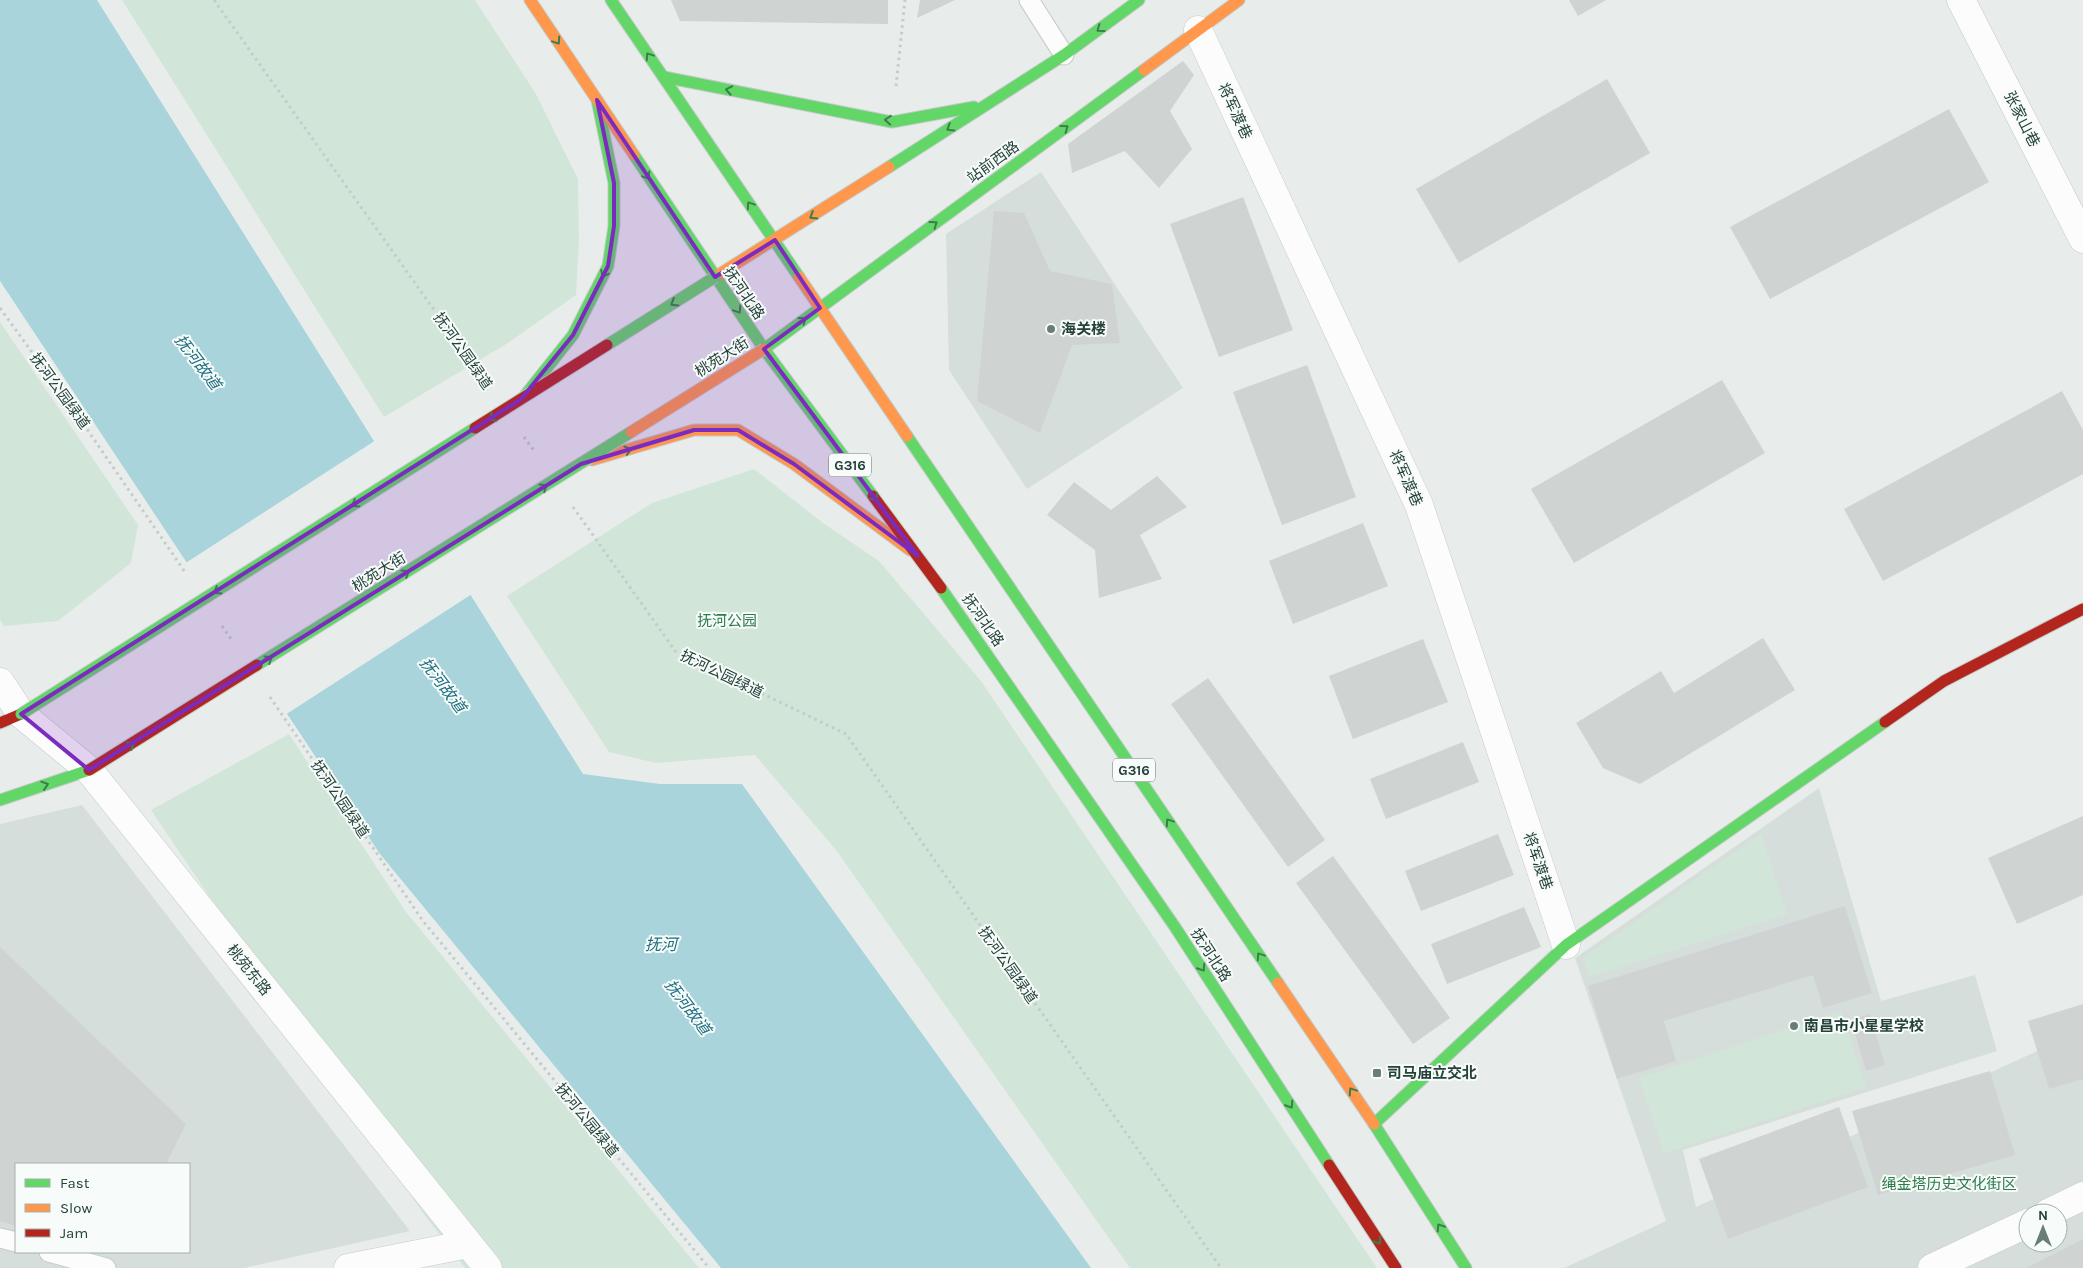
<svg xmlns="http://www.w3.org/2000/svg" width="2083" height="1268" viewBox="0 0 2083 1268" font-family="Karla,'Noto Sans SC',sans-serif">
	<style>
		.built { fill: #d6dedb; fill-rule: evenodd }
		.green { fill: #d1e6d8 }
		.water { fill: #a9d4db }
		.pier { fill: #e8edeb }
		.building { fill: #cfd4d2 }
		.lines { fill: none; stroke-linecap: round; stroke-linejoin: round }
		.lane-casing { stroke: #c5cac8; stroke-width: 21 }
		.street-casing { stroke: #c5cac8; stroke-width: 29 }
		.fast-casing { stroke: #c3cbc8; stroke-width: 13 }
		.slow-casing { stroke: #c3cbc8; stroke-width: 13 }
		.jam-casing { stroke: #c3cbc8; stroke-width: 13 }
		.path { stroke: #c3ccca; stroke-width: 3; stroke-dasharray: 2.5 4; stroke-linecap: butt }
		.lane { stroke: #fcfcfc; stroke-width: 19 }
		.street { stroke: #fcfcfc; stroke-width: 28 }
		.fast { stroke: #63d668; stroke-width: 11 }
		.slow { stroke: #ff974d; stroke-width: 11 }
		.jam { stroke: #b3261e; stroke-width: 11 }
		.fast-bridge-casing { stroke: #c3cbc8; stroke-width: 13; stroke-linecap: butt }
		.slow-bridge-casing { stroke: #c3cbc8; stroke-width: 13; stroke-linecap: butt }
		.jam-bridge-casing { stroke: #c3cbc8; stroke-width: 13; stroke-linecap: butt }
		.fast-bridge { stroke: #63d668; stroke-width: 11 }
		.slow-bridge { stroke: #ff974d; stroke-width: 11 }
		.jam-bridge { stroke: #b3261e; stroke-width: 11 }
		.oneway { stroke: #3d7d4c }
		.marked { fill: #7b2cbf; fill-opacity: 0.2; stroke: #7b2cbf; stroke-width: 4; stroke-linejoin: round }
		.poi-dot { fill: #697e78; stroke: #f7fbf9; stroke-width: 2 }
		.labels { text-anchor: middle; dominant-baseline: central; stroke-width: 4; stroke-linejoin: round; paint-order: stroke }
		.shield { fill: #f7fbf9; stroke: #637a73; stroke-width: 1 }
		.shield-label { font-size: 14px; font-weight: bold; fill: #24423a }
		.street-label { font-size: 15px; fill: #24423a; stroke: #f7fbf9 }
		.poi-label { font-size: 15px; font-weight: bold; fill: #24423a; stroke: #f7fbf9; text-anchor: start }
		.park-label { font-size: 15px; fill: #2d7a4b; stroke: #f7fbf9 }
		.water-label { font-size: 16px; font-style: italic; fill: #1c6f80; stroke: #f7fbf9 }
	</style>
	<rect width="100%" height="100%" fill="#e8edeb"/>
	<!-- built -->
	<g class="built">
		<path d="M1041,172l142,216 -156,101 -78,-119 -3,-136z"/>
		<path d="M1819,788l62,213 94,-26 22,76 -314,99 13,57 387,-177v238h-519l102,-47 -91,-263zM2028,1213h30v30h-30z"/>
		<path d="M82,805l328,426 -166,37h-244v-444zM16,1164h173v88h-173z"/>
	</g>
	<!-- green -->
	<g class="green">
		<path d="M122,0h353l61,94 42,85 1,63 -3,53 -68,48 -124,74z"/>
		<path d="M0,322l138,203 -7,38 -73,58 -54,5 -4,-6z"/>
		<path d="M754,469l69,54 56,38 102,120 396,587h-247l-294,-418 -81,-95 -99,8 -47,-11 -102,-156 145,-93z"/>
		<path d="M289,734l117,178 293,356h-234l-42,-55 -272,-403z"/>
		<path d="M1761,834l26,80 -198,63 -6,-19z"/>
		<path d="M1841,1011l25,76 -202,66 -25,-75z"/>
	</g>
	<!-- water -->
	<path class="water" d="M0,0h97l486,774 77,10h82l349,484h-370l-341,-414 -380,-573z"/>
	<!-- pier -->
	<path class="pier" d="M376,440l96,154 -187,121 -101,-151z"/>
	<!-- building -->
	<g class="building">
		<path d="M671,0h217v24l-208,-3z"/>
		<path d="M920,0h35l-38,18z"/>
		<path d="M1569,0h37l-28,16z"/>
		<path d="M1183,61l11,14 -24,36 22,38 -33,39 -34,-37 -53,22 -4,-29z"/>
		<path d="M1607,79l43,74 -191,110 -43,-74z"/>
		<path d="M1949,109l40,73 -219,117 -40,-72z"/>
		<path d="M1243,197l50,133 -74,27 -49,-133z"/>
		<path d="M994,211l30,2 26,58 62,13 8,59 -48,2 -32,88 -63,-32z"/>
		<path d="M1307,365l49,132 -74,28 -49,-133z"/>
		<path d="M1722,380l43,73 -191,110 -43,-74z"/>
		<path d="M2062,391l21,39v44l-200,107 -39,-72z"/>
		<path d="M1157,476l30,31 -47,28 22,44 -63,19 -4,-48 -48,-35 27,-33 37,28z"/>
		<path d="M1363,523l25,63 -95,38 -24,-63z"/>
		<path d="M1763,638l32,52 -155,94 -37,-16 -27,-45 85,-52 13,22z"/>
		<path d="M1423,639l25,63 -95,37 -24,-63z"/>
		<path d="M1208,678l117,162 -37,27 -117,-163z"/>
		<path d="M1463,742l16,40 -93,37 -16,-40z"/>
		<path d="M2083,816v79l-66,29 -29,-66z"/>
		<path d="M1498,834l16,41 -93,36 -16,-40z"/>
		<path d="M1333,856l117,162 -37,26 -117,-161z"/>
		<path d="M1845,906l27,87 -49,15 -10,-33 -149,46 12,40 -59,18 -29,-93z"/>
		<path d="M1524,907l17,40 -94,37 -16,-40z"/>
		<path d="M0,947l186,177 -20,40h-150v62l-16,-5z"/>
		<path d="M2083,1004v75l-34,10 -21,-68z"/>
		<path d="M1870,1014l15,51 -19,6 -15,-51z"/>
		<path d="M1990,1071l25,84 -137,40 -26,-84z"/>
		<path d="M1839,1107l29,80 -140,52 -29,-80z"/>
		<path d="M2083,1239v29h-57z"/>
	</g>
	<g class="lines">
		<defs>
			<g id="lane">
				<path d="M1029,0l35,55"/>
				<path d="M0,1238l16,4"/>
				<path d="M49,1252l57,16"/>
			</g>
			<g id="street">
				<path d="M1961,0l122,239"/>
				<path d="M1198,30l221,475 147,440"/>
				<path d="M0,682l21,32 68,56 399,498"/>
				<path d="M2048,1213l35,-17"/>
				<path d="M348,1268l120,-24"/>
				<path d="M1932,1268l96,-45"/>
			</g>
			<g id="fast">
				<path d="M611,0l188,277"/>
				<path d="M664,77l228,45 82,-15"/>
				<path d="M634,155l130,194 109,147"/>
				<path d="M889,167l175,-112 75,-55"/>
				<path d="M764,349l380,-279"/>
				<path d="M526,394l47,-59 35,-69 6,-40v-43l-17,-83"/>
				<path d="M907,436l371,547"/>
				<path d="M941,588l234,339 154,238"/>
				<path d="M0,800l89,-30"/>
				<path d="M1374,1124l192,-179 319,-223"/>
				<path d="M1374,1124l92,144"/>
			</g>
			<g id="slow">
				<path d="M530,0l104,155"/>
				<path d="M1144,70l95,-70"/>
				<path d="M715,277l174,-110"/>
				<path d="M799,277l108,159"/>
				<path d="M592,460l102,-30h44l56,34 116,86"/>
				<path d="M1278,983l96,141"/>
			</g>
			<g id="jam">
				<path d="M873,496l68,92"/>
				<path d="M1885,722l59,-41 139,-72"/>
				<path d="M0,723l21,-9"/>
				<path d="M1329,1165l67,103"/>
			</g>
		</defs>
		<!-- lane casing -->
		<use href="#lane" class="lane-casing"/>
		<!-- street casing -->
		<use href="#street" class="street-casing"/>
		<!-- fast casing -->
		<use href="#fast" class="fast-casing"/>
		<!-- slow casing -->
		<use href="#slow" class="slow-casing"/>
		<!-- jam casing -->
		<use href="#jam" class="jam-casing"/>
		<!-- path -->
		<g class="path">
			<path d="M214,0l272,383"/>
			<path d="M896,86l9,-86"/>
			<path d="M0,308l78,108 107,156"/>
			<path d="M524,437l11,15"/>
			<path d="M573,507l103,145 170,82 375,534"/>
			<path d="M222,626l11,16"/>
			<path d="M270,697l153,224 286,347"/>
		</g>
		<!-- lane -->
		<use href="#lane" class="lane"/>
		<!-- street -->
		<use href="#street" class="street"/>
		<!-- fast -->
		<use href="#fast" class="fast"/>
		<!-- slow -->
		<use href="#slow" class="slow"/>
		<!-- jam -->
		<use href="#jam" class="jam"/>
		<defs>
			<g id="fast-bridge">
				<path d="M607,345l108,-68"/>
				<path d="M257,665l374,-233"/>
				<path d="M21,714l454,-286"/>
			</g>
			<path id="slow-bridge" d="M631,432l133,-83"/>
			<g id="jam-bridge">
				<path d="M475,428l132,-83"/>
				<path d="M89,770l168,-105"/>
			</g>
		</defs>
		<!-- fast-bridge casing -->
		<use href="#fast-bridge" class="fast-bridge-casing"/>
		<!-- slow-bridge casing -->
		<use href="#slow-bridge" class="slow-bridge-casing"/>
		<!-- jam-bridge casing -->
		<use href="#jam-bridge" class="jam-bridge-casing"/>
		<!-- fast-bridge -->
		<use href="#fast-bridge" class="fast-bridge"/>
		<!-- slow-bridge -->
		<use href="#slow-bridge" class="slow-bridge"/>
		<!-- jam-bridge -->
		<use href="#jam-bridge" class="jam-bridge"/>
	</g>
	<!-- one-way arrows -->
	<defs><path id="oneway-chevron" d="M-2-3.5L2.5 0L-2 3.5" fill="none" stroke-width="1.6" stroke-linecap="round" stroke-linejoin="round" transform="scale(1.25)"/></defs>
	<g class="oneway">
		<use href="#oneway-chevron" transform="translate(1100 29) rotate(144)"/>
		<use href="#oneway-chevron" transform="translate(557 41) rotate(56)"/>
		<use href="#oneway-chevron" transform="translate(649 56) rotate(-124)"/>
		<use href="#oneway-chevron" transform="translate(729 90) rotate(-169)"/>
		<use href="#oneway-chevron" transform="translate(888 120) rotate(-175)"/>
		<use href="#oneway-chevron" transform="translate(950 128) rotate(148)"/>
		<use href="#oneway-chevron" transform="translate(1065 128) rotate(-36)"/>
		<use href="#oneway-chevron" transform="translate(647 176) rotate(56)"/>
		<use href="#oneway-chevron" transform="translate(750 205) rotate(-124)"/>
		<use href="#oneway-chevron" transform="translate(813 216) rotate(148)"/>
		<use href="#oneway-chevron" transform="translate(934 224) rotate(-36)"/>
		<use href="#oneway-chevron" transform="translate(604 274) rotate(116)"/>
		<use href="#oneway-chevron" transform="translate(674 303) rotate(148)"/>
		<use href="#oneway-chevron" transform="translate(738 310) rotate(56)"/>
		<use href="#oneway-chevron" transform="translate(803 320) rotate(-36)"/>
		<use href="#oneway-chevron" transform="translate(492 418) rotate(148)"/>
		<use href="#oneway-chevron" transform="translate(628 450) rotate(-17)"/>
		<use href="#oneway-chevron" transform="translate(544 487) rotate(-32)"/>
		<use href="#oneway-chevron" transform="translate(875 498) rotate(53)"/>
		<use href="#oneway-chevron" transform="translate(355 504) rotate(148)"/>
		<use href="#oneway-chevron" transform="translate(406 573) rotate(-32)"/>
		<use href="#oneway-chevron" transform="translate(217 591) rotate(148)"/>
		<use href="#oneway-chevron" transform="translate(269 659) rotate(-32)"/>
		<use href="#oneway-chevron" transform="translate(131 745) rotate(-32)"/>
		<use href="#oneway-chevron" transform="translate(45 785) rotate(-18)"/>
		<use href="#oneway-chevron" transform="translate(1169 822) rotate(-124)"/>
		<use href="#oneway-chevron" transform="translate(1260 956) rotate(-124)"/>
		<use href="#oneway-chevron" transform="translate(1202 968) rotate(57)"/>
		<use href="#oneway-chevron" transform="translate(1352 1091) rotate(-124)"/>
		<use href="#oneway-chevron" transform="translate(1290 1105) rotate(57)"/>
		<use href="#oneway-chevron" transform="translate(1440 1227) rotate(-123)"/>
		<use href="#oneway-chevron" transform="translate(1378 1241) rotate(57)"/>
	</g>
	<!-- marked area -->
	<path class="marked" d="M597,100l118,177 60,-37 45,68 -56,41 154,207 -124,-92 -56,-34h-44l-113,34 -492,306 -68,-56 500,-315 52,-64 35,-69 6,-40v-43z"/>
	<!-- markers -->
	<g class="poi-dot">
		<circle cx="1051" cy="329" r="5"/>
		<circle cx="1794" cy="1026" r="5"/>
		<rect x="1372" y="1068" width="10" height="10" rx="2.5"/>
	</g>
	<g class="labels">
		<!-- shield labels -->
		<g class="shield">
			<rect x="829" y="453.5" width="42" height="23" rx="4"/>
			<rect x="1113" y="758.5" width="42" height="23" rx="4"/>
		</g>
		<g class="shield-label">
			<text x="850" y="465">G316</text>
			<text x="1134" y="770">G316</text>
		</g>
		<!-- street labels -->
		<g class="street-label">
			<text transform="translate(1235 111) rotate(65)">将军渡巷</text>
			<text transform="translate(2022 119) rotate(63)">张家山巷</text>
			<text transform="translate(993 162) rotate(-36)">站前西路</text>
			<text transform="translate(744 293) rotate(56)">抚河北路</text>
			<text transform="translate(463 351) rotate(55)">抚河公园绿道</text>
			<text transform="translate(722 357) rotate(-32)">桃苑大街</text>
			<text transform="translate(60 391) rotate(54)">抚河公园绿道</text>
			<text transform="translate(1406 478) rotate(66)">将军渡巷</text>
			<text transform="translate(379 572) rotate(-32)">桃苑大街</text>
			<text transform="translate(983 620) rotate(55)">抚河北路</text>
			<text transform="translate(722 674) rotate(26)">抚河公园绿道</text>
			<text transform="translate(340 799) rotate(56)">抚河公园绿道</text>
			<text transform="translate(1538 861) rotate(71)">将军渡巷</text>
			<text transform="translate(1211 955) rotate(57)">抚河北路</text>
			<text transform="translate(1008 965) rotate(55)">抚河公园绿道</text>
			<text transform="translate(249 970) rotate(51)">桃苑东路</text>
			<text transform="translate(587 1120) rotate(51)">抚河公园绿道</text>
		</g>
		<!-- poi labels -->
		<g class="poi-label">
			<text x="1061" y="329">海关楼</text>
			<text x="1804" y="1026">南昌市小星星学校</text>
			<text x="1387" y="1073">司马庙立交北</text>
		</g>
		<!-- park labels -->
		<g class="park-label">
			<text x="727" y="621">抚河公园</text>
			<text x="1949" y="1184">绳金塔历史文化街区</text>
		</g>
		<!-- water labels -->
		<g class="water-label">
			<text transform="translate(198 362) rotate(53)">抚河故道</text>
			<text transform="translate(443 685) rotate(53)">抚河故道</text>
			<text x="661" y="944">抚河</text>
			<text transform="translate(688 1007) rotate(53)">抚河故道</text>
		</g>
	</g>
	<!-- legend -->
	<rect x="15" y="1163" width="175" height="90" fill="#f7fbf9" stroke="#a3b1ad"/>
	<rect x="25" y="1179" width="25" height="8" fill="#63d668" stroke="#a3b1ad"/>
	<text x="60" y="1188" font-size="15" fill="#24423a">Fast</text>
	<rect x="25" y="1204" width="25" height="8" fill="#ff974d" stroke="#a3b1ad"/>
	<text x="60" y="1213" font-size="15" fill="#24423a">Slow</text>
	<rect x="25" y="1229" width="25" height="8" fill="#b3261e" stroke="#a3b1ad"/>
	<text x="60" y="1238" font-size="15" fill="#24423a">Jam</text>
	<!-- north arrow -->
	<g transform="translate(2043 1228)"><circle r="24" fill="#f7fbf9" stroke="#a3b1ad"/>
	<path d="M0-4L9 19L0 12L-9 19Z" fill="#697e78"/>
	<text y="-8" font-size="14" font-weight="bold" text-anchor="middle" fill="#24423a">N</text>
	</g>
</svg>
